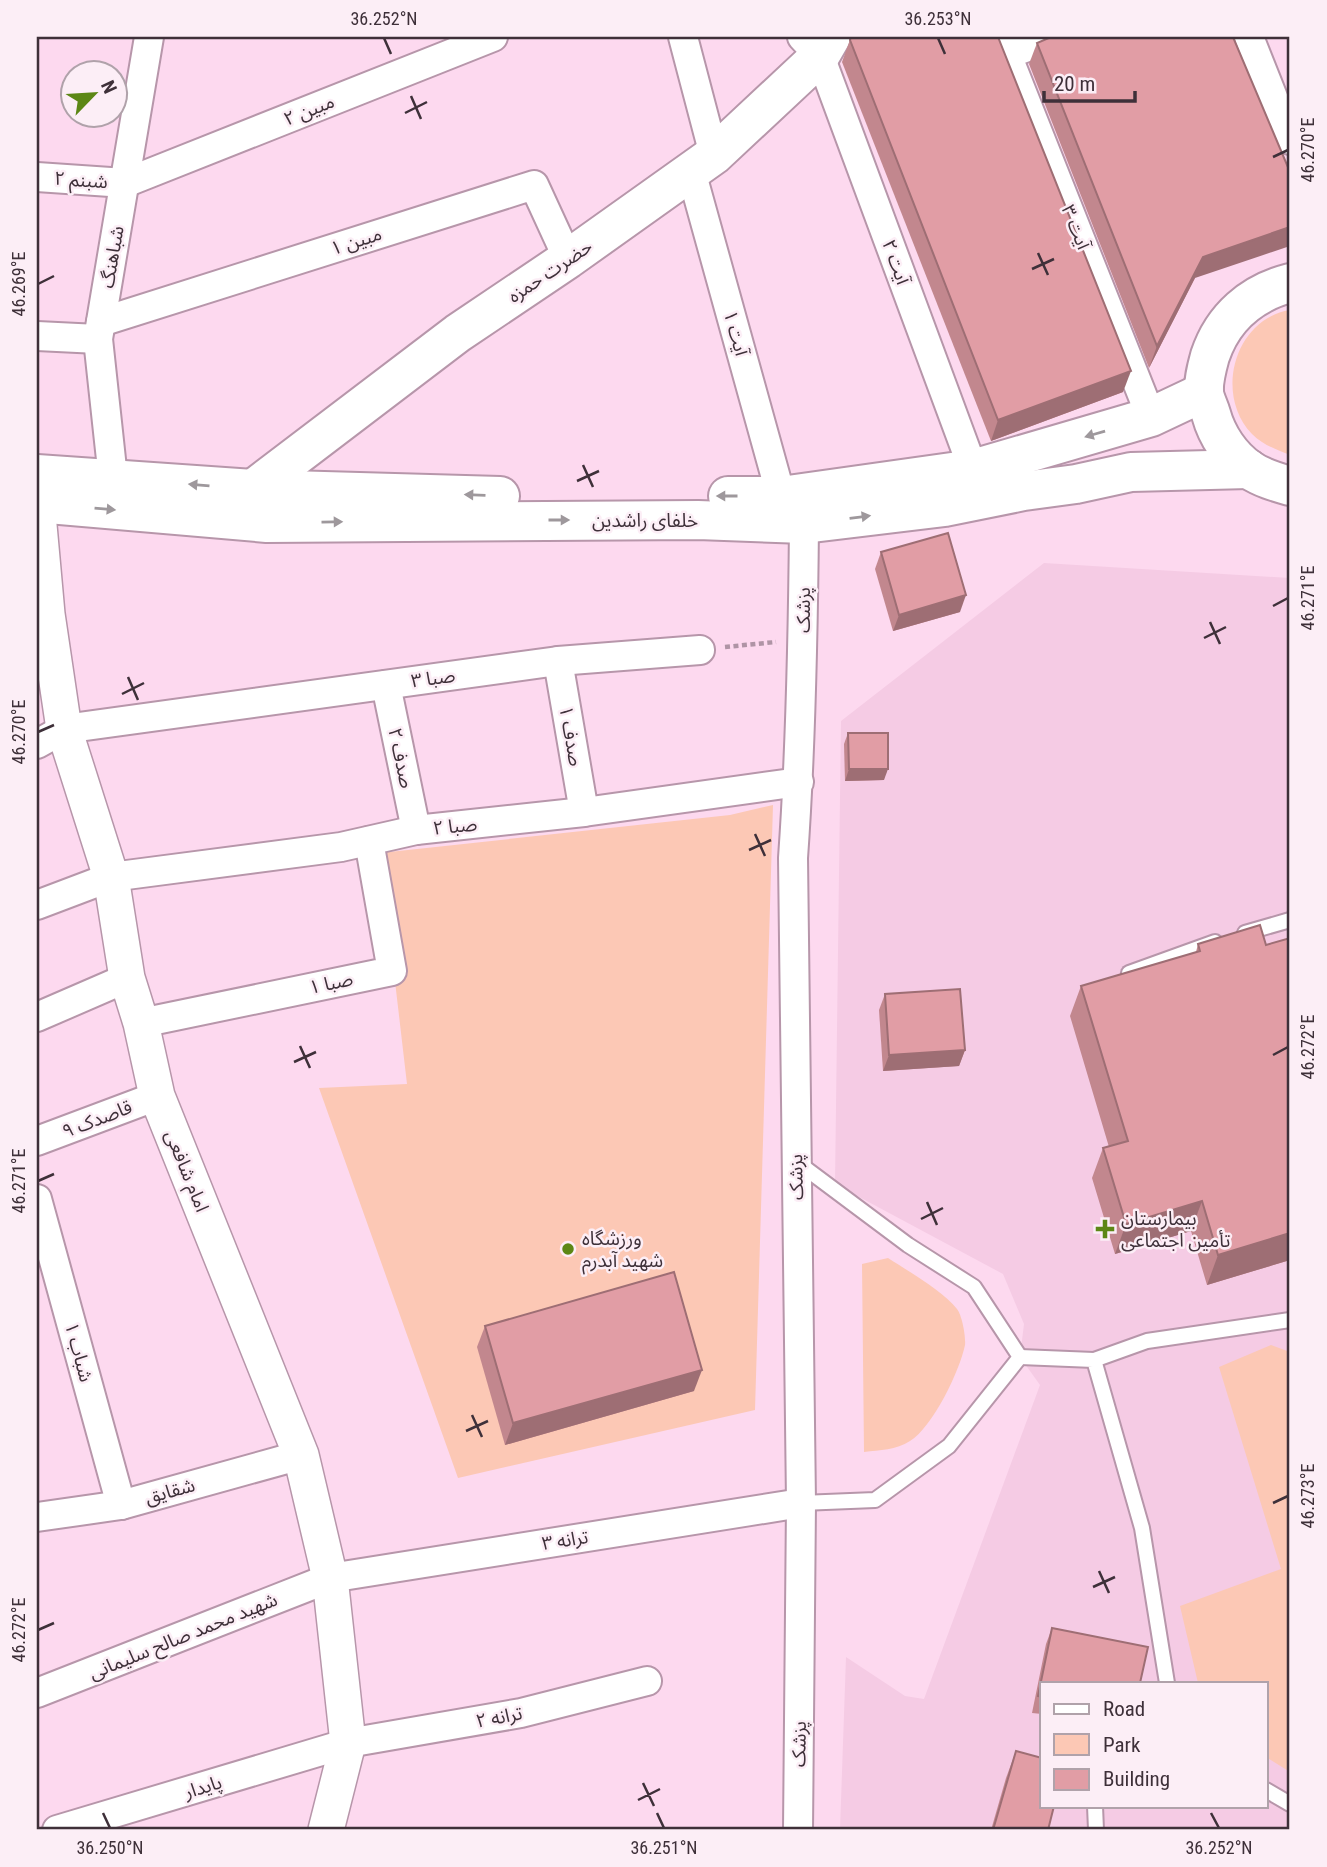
<svg xmlns="http://www.w3.org/2000/svg" width="1327" height="1867" viewBox="0 0 1327 1867" font-family="'Roboto Condensed','Noto Sans Arabic',sans-serif">
	<style>
		.built { fill: #f5cbe4; fill-rule: evenodd }
		.green { fill: #fcc8b5 }
		.lines { fill: none; stroke-linecap: round; stroke-linejoin: round }
		.service-casing { stroke: #b796aa; stroke-width: 18 }
		.minor-casing { stroke: #b796aa; stroke-width: 32 }
		.tertiary-casing { stroke: #b796aa; stroke-width: 38 }
		.secondary-casing { stroke: #b796aa; stroke-width: 42 }
		.path { stroke: #af94a5; stroke-width: 4.5; stroke-dasharray: 5 3.5; stroke-linecap: butt }
		.service { stroke: #fff; stroke-width: 14 }
		.minor { stroke: #fff; stroke-width: 28 }
		.tertiary { stroke: #fff; stroke-width: 35 }
		.secondary { stroke: #fff; stroke-width: 38 }
		.wall { fill: #c2878e }
		.shaded-wall { fill: #9e6e74 }
		.building { fill: #e19da5; stroke: #9e6e74; stroke-width: 2 }
		.oneway { fill: #9e989c }
		.ticks { fill: none; stroke: #3e3039; stroke-width: 2.5 }
		.poi-dot { fill: #5c8715; stroke: #fceef6; stroke-width: 2.5 }
		.labels { text-anchor: middle; dominant-baseline: central; stroke-width: 5; stroke-linejoin: round; paint-order: stroke }
		.street-label { font-size: 19px; fill: #3e3039; stroke: #fceef6 }
		.poi-label { font-size: 19px; fill: #3e3039; stroke: #fceef6; text-anchor: start }
		.neatline { fill: none; stroke: #3e3039; stroke-width: 2.5 }
		.ticks-label { font-size: 18px; text-anchor: middle; fill: #3e3039 }
	</style>
	<rect width="100%" height="100%" fill="#fdd9ef"/>
	<!-- built -->
	<path class="built" d="M1044,563l246,15v1252h-450l6,-173 59,39 19,3 116,-314 -20,-28 4,-33 -21,-50 -168,-90 6,-463zM1042,1683h224v123h-224z"/>
	<!-- green -->
	<g class="green">
		<path d="M1290,310v145c-13,-5 -27,-10 -38,-21 -38,-39 -18,-115 38,-124z"/>
		<path d="M773,805l-18,605 -297,68 -139,-390 88,-4 -27,-231 350,-38z"/>
		<path d="M888,1258c20,13 55,33 69,51 5,6 9,28 8,36 -5,25 -32,82 -55,96 -14,9 -30,9 -46,11l-2,-188z"/>
		<path d="M1271,1345l19,7v420l-24,-15v-74h-68l-18,-77 101,-37 -62,-202z"/>
	</g>
	<g class="lines">
		<defs>
			<g id="service">
				<path d="M1245,933l45,-13"/>
				<path d="M1129,973l86,-31"/>
				<path d="M797,1162l111,83 66,42 46,70 -71,89 -74,54 -74,3"/>
				<path d="M1020,1357l74,3 48,168 25,155"/>
				<path d="M1094,1360l53,-19 143,-21"/>
				<path d="M1266,1790l24,14"/>
				<path d="M1095,1806l1,24"/>
			</g>
			<g id="minor">
				<path d="M683,37l31,118"/>
				<path d="M802,37l18,19 153,413"/>
				<path d="M1000,37l151,380"/>
				<path d="M1249,37l41,103"/>
				<path d="M1008,54l47,-17"/>
				<path d="M691,171l90,325"/>
				<path d="M37,177l88,6 368,-146"/>
				<path d="M101,322l433,-137 34,74"/>
				<path d="M37,336l61,3"/>
				<path d="M113,478l-15,-139 51,-302"/>
				<path d="M558,661l26,151"/>
				<path d="M386,685l30,145"/>
				<path d="M37,744l27,-15 494,-68 142,-11"/>
				<path d="M37,905l74,-28 230,-30 75,-17 168,-18 215,-30"/>
				<path d="M37,1017l90,-39"/>
				<path d="M141,1023l251,-52 -23,-130"/>
				<path d="M37,1141l120,-45"/>
				<path d="M37,1199l84,306"/>
				<path d="M37,1517l84,-12 180,-50"/>
				<path d="M37,1693l293,-115 471,-75"/>
				<path d="M57,1830l291,-87 173,-30 126,-32"/>
				<path d="M798,1830l3,-327 -8,-645c8,-111 10,-222 11,-334"/>
			</g>
			<path id="tertiary" d="M37,503l10,111 17,115 47,148 16,101 14,45 16,73 144,359 29,123 18,165 -22,87"/>
			<g id="secondary">
				<path d="M1290,283c-38,10 -67,34 -80,73 -3,11 -7,25 -6,37 1,7 5,14 7,21 6,22 20,43 39,56 12,8 26,12 40,16"/>
				<path d="M37,474l216,15 247,7"/>
				<path d="M253,489l205,-156 110,-74 146,-104 106,-99 11,-19"/>
				<path d="M728,496h53l192,-27 178,-52 53,-25"/>
				<path d="M37,503l230,20 431,-3 106,4 141,-17 79,-16 52,-7 55,-12 118,-3"/>
			</g>
		</defs>
		<!-- service casing -->
		<use href="#service" class="service-casing"/>
		<!-- minor casing -->
		<use href="#minor" class="minor-casing"/>
		<!-- tertiary casing -->
		<use href="#tertiary" class="tertiary-casing"/>
		<!-- secondary casing -->
		<use href="#secondary" class="secondary-casing"/>
		<!-- path -->
		<path class="path" d="M725,647l51,-5"/>
		<!-- service -->
		<use href="#service" class="service"/>
		<!-- minor -->
		<use href="#minor" class="minor"/>
		<!-- tertiary -->
		<use href="#tertiary" class="tertiary"/>
		<!-- secondary -->
		<use href="#secondary" class="secondary"/>
	</g>
	<!-- wall -->
	<g class="wall">
		<path d="M851,37l272,355 -132,49 -149,-379z"/>
		<path d="M1037,43l158,235 -46,90 -120,-304z"/>
		<path d="M881,552l79,60 -67,19 -18,-62z"/>
		<path d="M848,733l36,47 -39,1 -1,-37z"/>
		<path d="M1290,938v322l-83,25 -16,-54 -76,23 -23,-76 11,-30 6,-1 -39,-131 11,-30 115,-34 2,-8 68,1z"/>
		<path d="M885,994l80,56 -6,16 -76,5 -4,-61z"/>
		<path d="M485,1326l209,65 -189,54 -28,-98z"/>
		<path d="M1052,1628l-10,55v31l-10,-1 14,-69z"/>
		<path d="M1016,1751l32,79h-57l15,-52z"/>
	</g>
	<!-- shaded-wall -->
	<g class="shaded-wall">
		<path d="M1290,227v19l-95,32 -46,90 8,-22 46,-89z"/>
		<path d="M1131,371l-8,21 -132,49 7,-21z"/>
		<path d="M966,595l-6,17 -67,19 6,-16z"/>
		<path d="M849,769h39l-4,11 -39,1z"/>
		<path d="M965,1050l-6,16 -76,5 6,-16z"/>
		<path d="M1202,1201l-11,30 -76,23 11,-30z"/>
		<path d="M1290,1233v27l-83,25 11,-30z"/>
		<path d="M702,1370l-8,21 -189,54 8,-22z"/>
	</g>
	<!-- building -->
	<g class="building">
		<path d="M851,37h147l133,334 -133,49 -148,-380z"/>
		<path d="M1051,37h182l57,135v55l-87,30 -46,89 -120,-303z"/>
		<path d="M948,533l18,62 -67,20 -18,-63z"/>
		<path d="M848,733h40v36h-39z"/>
		<path d="M1260,925l6,20 24,-7v295l-72,22 -16,-54 -76,23 -23,-76 25,-7 -47,-155 119,-35 -2,-7z"/>
		<path d="M960,989l5,61 -76,5 -4,-61z"/>
		<path d="M674,1272l28,98 -189,53 -28,-97z"/>
		<path d="M1052,1628l96,19 -8,36h-98v14l-4,-1z"/>
		<path d="M1016,1751l26,7v48h12l-6,24h-55z"/>
	</g>
	<!-- one-way arrows -->
	<defs><path id="oneway-solid" d="M-6-.8H1V-3.2L6.5 0L1 3.2V.8H-6Z" transform="scale(1.75)"/></defs>
	<g class="oneway">
		<use href="#oneway-solid" transform="translate(1095 434) rotate(164)"/>
		<use href="#oneway-solid" transform="translate(199 485) rotate(-175)"/>
		<use href="#oneway-solid" transform="translate(475 495) rotate(-178)"/>
		<use href="#oneway-solid" transform="translate(727 496) rotate(-180)"/>
		<use href="#oneway-solid" transform="translate(105 509) rotate(5)"/>
		<use href="#oneway-solid" transform="translate(860 517) rotate(-7)"/>
		<use href="#oneway-solid" transform="translate(559 520)"/>
		<use href="#oneway-solid" transform="translate(332 522) rotate(-1)"/>
	</g>
	<!-- ticks -->
	<path class="ticks" d="M384,38l7,16M938,38l7,16M411,96l10,23M405,113l22,-11M1273,157l15,-7M1038,253l10,22M1032,269l22,-10M38,284l16,-8M583,465l10,22M577,481l22,-10M1273,606l15,-8M1210,622l10,22M1204,638l22,-11M128,677l10,23M122,694l22,-11M38,732l16,-7M755,834l10,22M749,850l22,-10M300,1046l10,22M1273,1055l15,-8M294,1062l22,-10M38,1181l16,-7M927,1202l10,23M921,1219l22,-11M472,1415l10,22M466,1431l22,-10M1273,1503l15,-7M1099,1571l10,22M1093,1587l22,-10M38,1630l16,-7M643,1783l11,23M638,1800l22,-11M103,1813l7,15M657,1813l7,15M1211,1813l8,15"/>
	<!-- markers -->
	<g class="poi-dot">
		<path d="M1101.5 1218.5h7v7h7v7h-7v7h-7v-7h-7v-7h7z"/>
		<circle cx="568" cy="1249" r="7"/>
	</g>
	<g class="labels">
		<!-- street labels -->
		<g class="street-label">
			<text transform="translate(309 110) rotate(-22)">مبین ۲</text>
			<text transform="translate(81 180) rotate(4)">شبنم ۲</text>
			<text transform="translate(1076 227) rotate(68)">آیت ۳</text>
			<text transform="translate(356 241) rotate(-18)">مبین ۱</text>
			<text transform="translate(112 257) rotate(-80)">شباهنگ</text>
			<text transform="translate(896 262) rotate(70)">آیت ۲</text>
			<text transform="translate(550 271) rotate(-34)">حضرت حمزه</text>
			<text transform="translate(736 333) rotate(74)">آیت ۱</text>
			<text x="645" y="520">خلفای راشدین</text>
			<text transform="translate(803 610) rotate(-90)">پزشک</text>
			<text transform="translate(433 678) rotate(-8)">صبا ۳</text>
			<text transform="translate(571 736) rotate(80)">صدف ۱</text>
			<text transform="translate(401 758) rotate(78)">صدف ۲</text>
			<text transform="translate(455 826) rotate(-6)">صبا ۲</text>
			<text transform="translate(331 983) rotate(-12)">صبا ۱</text>
			<text transform="translate(97 1119) rotate(-21)">قاصدک ۹</text>
			<text transform="translate(187 1171) rotate(68)">امام شافعی</text>
			<text transform="translate(796 1177) rotate(-91)">پزشک</text>
			<text transform="translate(79 1352) rotate(75)">شباب ۱</text>
			<text transform="translate(170 1491) rotate(-15)">شقایق</text>
			<text transform="translate(565 1540) rotate(-9)">ترانه ۳</text>
			<text transform="translate(183 1636) rotate(-22)">شهید محمد صالح سلیمانی</text>
			<text transform="translate(499 1717) rotate(-11)">ترانه ۲</text>
			<text transform="translate(799 1744) rotate(-89)">پزشک</text>
			<text transform="translate(203 1787) rotate(-17)">پایدار</text>
		</g>
		<!-- poi labels -->
		<g class="poi-label">
			<text x="1121" y="1218">بیمارستان<tspan x="1121" dy="22">تأمین اجتماعی</tspan></text>
			<text x="582" y="1238">ورزشگاه<tspan x="582" dy="22">شهید آبدرم</tspan></text>
		</g>
	</g>
	<!-- border -->
	<rect width="1327" height="1867" fill="none" stroke="#fceef6" stroke-width="77"/>
	<!-- legend -->
	<rect x="1040" y="1682" width="228" height="126" fill="#fceef6" stroke="#b0a2aa" stroke-width="2"/>
	<rect x="1054" y="1704" width="35" height="10" fill="#ffffff" stroke="#b0a2aa" stroke-width="2"/>
	<text x="1103" y="1716" font-size="21" fill="#3e3039">Road</text>
	<rect x="1054" y="1734" width="35" height="21" fill="#fcc8b5" stroke="#b0a2aa" stroke-width="2"/>
	<text x="1103" y="1752" font-size="21" fill="#3e3039">Park</text>
	<rect x="1054" y="1769" width="35" height="21" fill="#e19da5" stroke="#b0a2aa" stroke-width="2"/>
	<text x="1103" y="1786" font-size="21" fill="#3e3039">Building</text>
	<!-- north arrow -->
	<g transform="translate(94 94) rotate(65)"><circle r="33" fill="#fceef6" stroke="#b0a2aa" stroke-width="2"/>
	<path d="M0-5L12 26L0 18L-12 26Z" fill="#5c8715"/>
	<text y="-10" font-size="19" font-weight="bold" text-anchor="middle" fill="#3e3039">N</text>
	</g>
	<!-- scale -->
	<path d="M1044 91v10h91v-10" fill="none" stroke="#3e3039" stroke-width="3.5"/>
	<text x="1054" y="91" font-size="21" fill="#3e3039" stroke="#fceef6" stroke-width="5" paint-order="stroke">20 m</text>
	<rect x="38" y="38" width="1250" height="1790" class="neatline"/>
	<g class="ticks-label">
		<text x="384" y="25">36.252°N</text>
		<text x="938" y="25">36.253°N</text>
		<text transform="translate(1308 150) rotate(-90)" y="6">46.270°E</text>
		<text transform="translate(19 284) rotate(-90)" y="6">46.269°E</text>
		<text transform="translate(1308 598) rotate(-90)" y="6">46.271°E</text>
		<text transform="translate(19 732) rotate(-90)" y="6">46.270°E</text>
		<text transform="translate(1308 1047) rotate(-90)" y="6">46.272°E</text>
		<text transform="translate(19 1181) rotate(-90)" y="6">46.271°E</text>
		<text transform="translate(1308 1496) rotate(-90)" y="6">46.273°E</text>
		<text transform="translate(19 1630) rotate(-90)" y="6">46.272°E</text>
		<text x="110" y="1854">36.250°N</text>
		<text x="664" y="1854">36.251°N</text>
		<text x="1219" y="1854">36.252°N</text>
	</g>
</svg>
